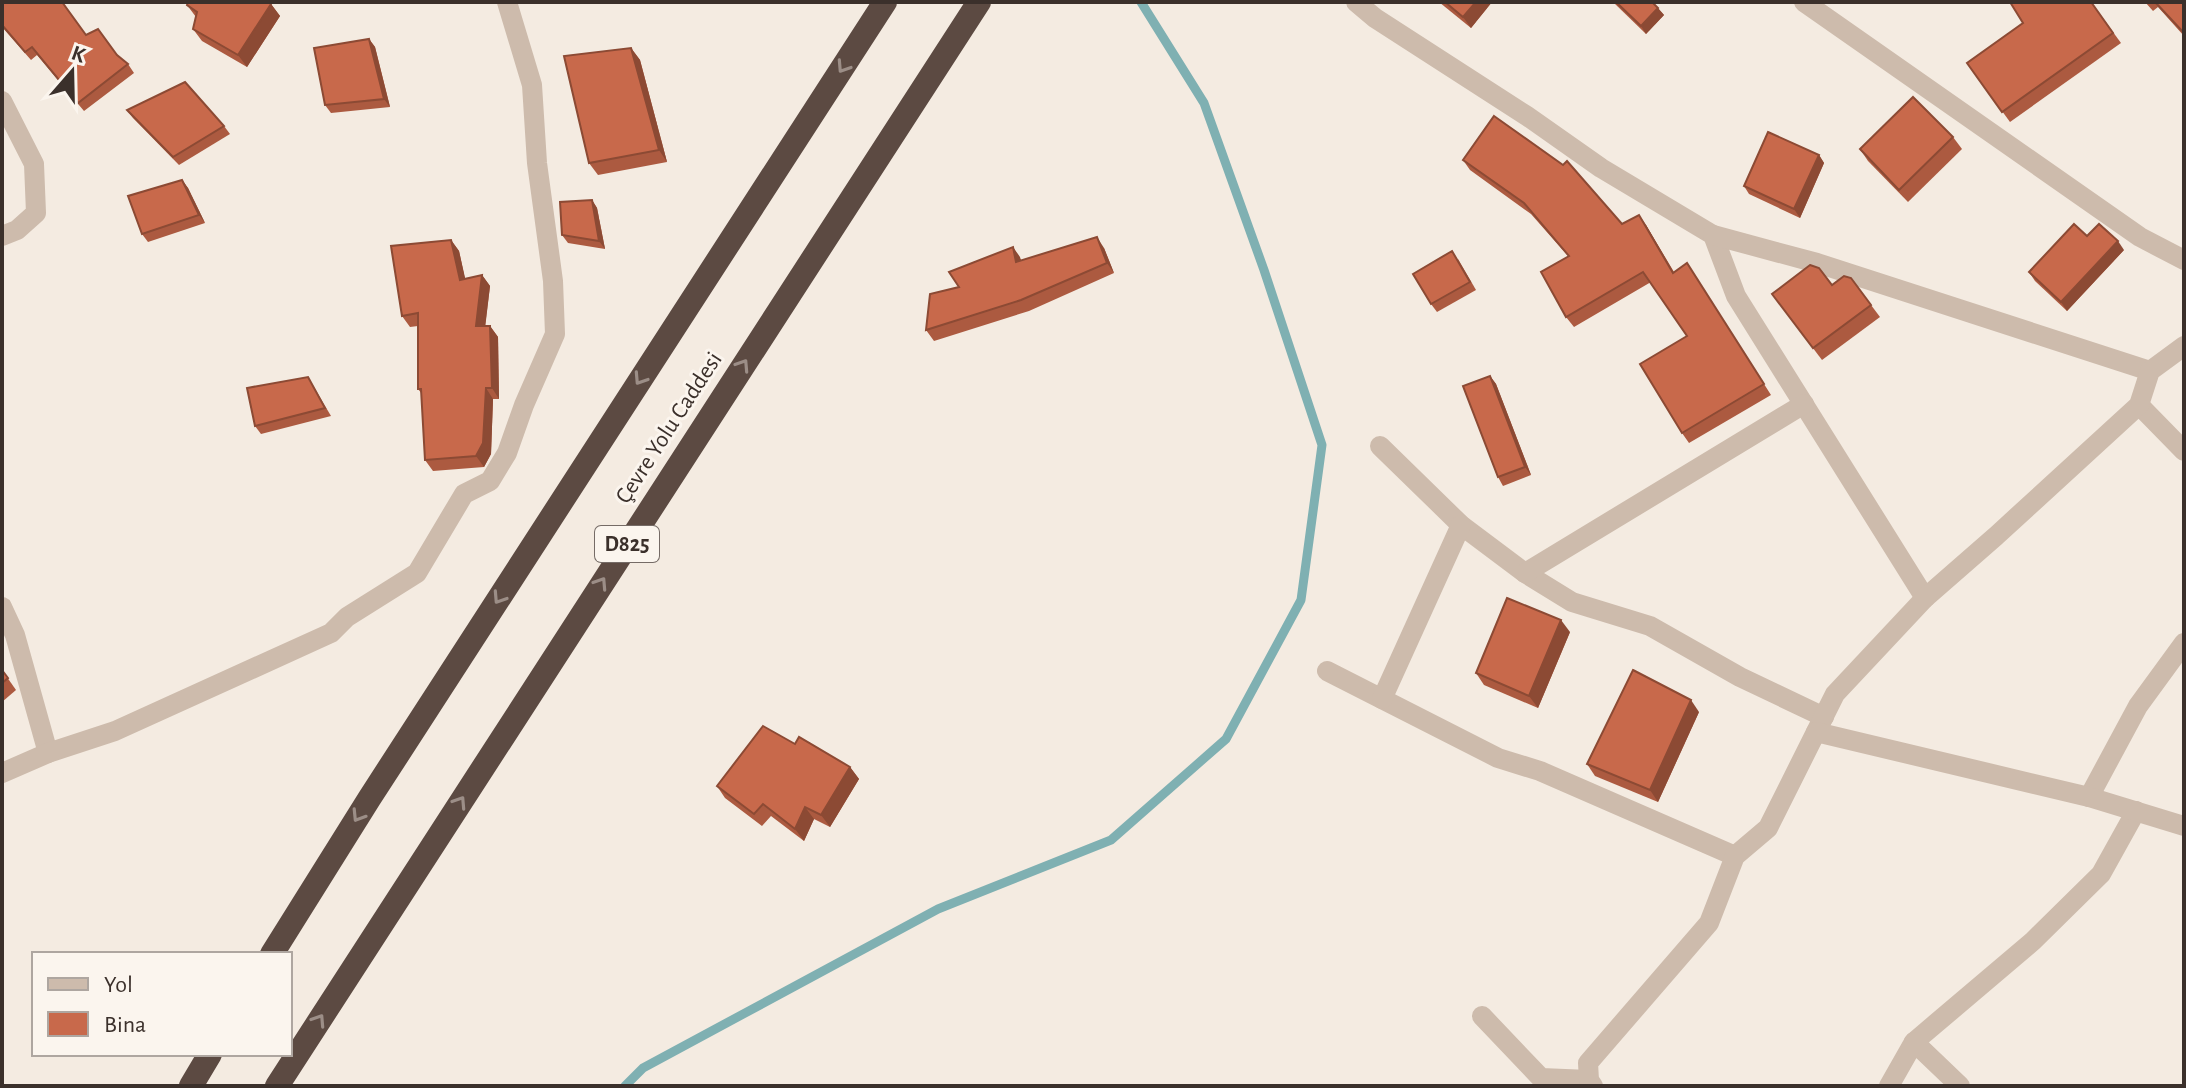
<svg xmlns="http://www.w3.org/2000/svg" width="2186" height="1088" viewBox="0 0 2186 1088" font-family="'Alegreya Sans',sans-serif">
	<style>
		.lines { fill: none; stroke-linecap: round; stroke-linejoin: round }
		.stream { stroke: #7fb0b2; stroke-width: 9 }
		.minor { stroke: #cdbbac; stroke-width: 20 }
		.highway { stroke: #5c4a42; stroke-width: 24 }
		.wall { fill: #ac5a40 }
		.shaded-wall { fill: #8c4a34 }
		.building { fill: #c8694b; stroke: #8c4a34; stroke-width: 2 }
		.oneway { stroke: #9c8e87 }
		.labels { text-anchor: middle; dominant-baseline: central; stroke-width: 6; stroke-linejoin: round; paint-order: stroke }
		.shield { fill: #fbf5ee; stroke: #756b66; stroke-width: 2 }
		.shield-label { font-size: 22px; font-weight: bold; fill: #3b302b }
		.street-label { font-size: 24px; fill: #3b302b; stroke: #fbf5ee }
	</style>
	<rect width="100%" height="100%" fill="#f4ebe1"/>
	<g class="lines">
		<!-- stream -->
		<path class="stream" d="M625,1086l18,-18 295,-159 173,-69 115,-101 75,-139 21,-155 -58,-175 -60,-167 -63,-101"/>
		<!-- minor -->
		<g class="minor">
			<path d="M1356,2l19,16 152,98 74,52 112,67 23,61 189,302"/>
			<path d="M1804,2l336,235 44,23"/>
			<path d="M2,101l32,63 2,49 -19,17 -15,6"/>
			<path d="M1713,235l104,28 333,108"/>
			<path d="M2139,405l45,46"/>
			<path d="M1380,446l81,79 64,48 47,29 78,24 90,51 84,40"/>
			<path d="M1525,573l279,-169"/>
			<path d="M2,607l13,28 33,118"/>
			<path d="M1327,671l171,87 42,13 195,85"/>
			<path d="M1382,699l79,-174"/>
			<path d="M1816,732l19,-38 90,-96 71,-62 143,-131 11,-34 34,-25"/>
			<path d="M2,773l46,-20 67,-22 216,-98 16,-16 70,-44 47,-79 26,-13 17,-28 17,-48 31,-71 -2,-53 -16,-118 -5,-78 -25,-83"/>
			<path d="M2089,797l49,-91 46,-63"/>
			<path d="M1482,1016l59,62 48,2"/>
			<path d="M1914,1042l119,-101 68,-67 35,-63"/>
			<path d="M1593,1086l-4,-6 -1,-17 121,-140 26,-67 33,-28 48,-96 273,65 95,29"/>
			<path d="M1889,1086l25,-44 46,44"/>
		</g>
		<!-- highway -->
		<g class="highway">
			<path d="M272,954l97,-155 516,-797"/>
			<path d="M191,1086l19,-32"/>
			<path d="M277,1086l702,-1084"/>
		</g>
	</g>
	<!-- wall -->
	<g class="wall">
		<path d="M2,2l84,33 31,20 11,9 6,9 -50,38 -47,-56 -6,5 -29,-33z"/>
		<path d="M1439,2h53l-21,26z"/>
		<path d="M1613,2h39l12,13 -18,19z"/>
		<path d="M2091,2l30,41 -111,79 -43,-59z"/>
		<path d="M2145,2h39v34l-26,-29 -5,4z"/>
		<path d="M271,4l9,12 -33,51 -45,-26 -9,-12 3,-12 -9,-12z"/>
		<path d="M369,39l6,8 15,60 -59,6 -6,-8z"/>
		<path d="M631,48l9,12 27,102 -69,13 -9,-12z"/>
		<path d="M127,110l97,16 6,8 -51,31 -46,-47z"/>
		<path d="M1953,137l9,12 -54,53 -40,-41 -8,-12z"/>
		<path d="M1819,155l5,8 -24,55 -51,-24 -5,-8z"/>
		<path d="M1463,160l159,64 24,1 28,47 13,-9 84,132 -82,48 -7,-10 5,-97 -36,-54 -77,45 -8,-10 2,-61 -37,-42 -61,-44z"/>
		<path d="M182,180l6,8 17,35 -57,19 -6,-8z"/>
		<path d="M592,200l5,8 8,41 -37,-6 -6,-8z"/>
		<path d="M451,240l8,11 6,28 17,-4 8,11 -5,40h5l8,11 1,62h-6l-2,55 -7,13 -51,4 -8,-11 -3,-66 -4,-5v-63l-8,1 -8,-11z"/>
		<path d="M1013,247l8,13 83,-12 10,25 -85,38 -95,30 -8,-11 33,-43z"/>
		<path d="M2124,250l-57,61 -32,-30 -6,-9z"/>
		<path d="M1458,259l18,31 -39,22 -6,-8z"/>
		<path d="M1832,285l39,20 9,12 -58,43 -50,-66z"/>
		<path d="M1490,376l6,8 35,91 -28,11 -5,-9z"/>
		<path d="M308,377l23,39 -70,18 -6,-8z"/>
		<path d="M1570,632l-32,76 -54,-23 -8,-12z"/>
		<path d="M2,670l14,20 -14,12z"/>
		<path d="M1699,712l-41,90 -63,-26 -8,-12z"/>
		<path d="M795,744l55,23 9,12 -29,48 -16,-8 -10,22 -33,-25 -9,10 -37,-28 -8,-12z"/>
	</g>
	<!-- shaded-wall -->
	<g class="shaded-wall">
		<path d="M1476,2h16l-21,26 -8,-11z"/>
		<path d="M271,4l9,12 -33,51 -9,-12z"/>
		<path d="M1658,8l6,7 -18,19 -5,-8z"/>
		<path d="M369,39l6,8 15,60 -6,-8z"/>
		<path d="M631,48l9,12 27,102 -8,-12z"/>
		<path d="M1819,155l5,8 -24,55 -6,-9z"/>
		<path d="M182,180l6,8 17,35 -6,-8z"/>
		<path d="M592,200l5,8 8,41 -6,-8z"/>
		<path d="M1639,215l7,10 34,59 -7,-11z"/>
		<path d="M1097,237l7,11 10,25 -7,-10z"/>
		<path d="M451,240l8,11 9,40 -8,-11z"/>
		<path d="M2118,241l6,9 -57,61 -6,-9z"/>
		<path d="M1013,247l7,10 4,15 -8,-10z"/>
		<path d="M482,275l8,11 -6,51 -8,-11z"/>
		<path d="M490,326l8,11 1,62 -7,-11z"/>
		<path d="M1490,376l6,8 35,91 -6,-8z"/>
		<path d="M486,388l7,11 -2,55 -7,13 -8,-11z"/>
		<path d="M1561,620l9,12 -32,76 -9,-12z"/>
		<path d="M1691,700l8,12 -41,90 -8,-12z"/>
		<path d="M850,767l9,12 -29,48 -9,-12z"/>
		<path d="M805,807l9,12 -10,22 -9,-12z"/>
	</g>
	<!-- building -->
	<g class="building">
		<path d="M2,2h60l24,33 12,-6 19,26 11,9 -50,39 -46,-56 -7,5 -23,-27z"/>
		<path d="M188,2h81l2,2 -33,51 -45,-26 4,-17 -10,-7z"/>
		<path d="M1445,2h31l-13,15z"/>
		<path d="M1616,2h36l6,6 -17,18z"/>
		<path d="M2010,2h81l22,31 -111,79 -35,-49 56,-40z"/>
		<path d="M2155,2h29v31z"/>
		<path d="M369,39l15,60 -59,6 -11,-57z"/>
		<path d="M631,48l28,102 -70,13 -25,-107z"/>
		<path d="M185,82l39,44 -51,31 -46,-47z"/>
		<path d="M1913,97l40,40 -54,53 -39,-41z"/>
		<path d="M1494,116l69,49 4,-4 55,63 17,-9 34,58 14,-10 77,121 -82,49 -42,-69 47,-28 -44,-64 -77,45 -25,-45 28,-16 -45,-53 -61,-43z"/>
		<path d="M1768,132l51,23 -25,54 -50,-23z"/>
		<path d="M182,180l17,35 -57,19 -14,-38z"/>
		<path d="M592,200l7,41 -37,-6 -2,-33z"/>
		<path d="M2074,224l13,12 12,-12 19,17 -57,61 -32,-30z"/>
		<path d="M1097,237l10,26 -86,37 -95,30 4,-36 29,-7 -10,-15 64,-25 3,15z"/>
		<path d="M451,240l9,40 22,-5 -6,51h14l2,62h-6l-3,55 -7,13 -51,4 -4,-71h-3v-76l-16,3 -11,-70z"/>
		<path d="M1452,251l18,31 -39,22 -18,-30z"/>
		<path d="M1810,265l9,3 13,17 12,-9 7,2 20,27 -58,43 -41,-54z"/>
		<path d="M1490,376l35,91 -27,10 -35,-91z"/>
		<path d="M308,377l17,31 -70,18 -8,-38z"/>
		<path d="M1507,598l54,22 -32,76 -53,-23z"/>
		<path d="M2,670l6,8 -6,5z"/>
		<path d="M1633,670l58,30 -41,90 -63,-26z"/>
		<path d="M763,726l32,18 4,-7 51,30 -29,48 -16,-8 -10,22 -32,-25 -9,10 -37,-28z"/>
	</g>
	<!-- one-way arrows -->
	<defs><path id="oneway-chevron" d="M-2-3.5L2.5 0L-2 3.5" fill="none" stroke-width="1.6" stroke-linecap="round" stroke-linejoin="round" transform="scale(2)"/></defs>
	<g class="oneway">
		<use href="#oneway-chevron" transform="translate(843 67) rotate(123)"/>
		<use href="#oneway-chevron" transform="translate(743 365) rotate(-57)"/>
		<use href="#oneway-chevron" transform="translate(640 379) rotate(123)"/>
		<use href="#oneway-chevron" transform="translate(601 583) rotate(-57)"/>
		<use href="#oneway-chevron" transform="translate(499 598) rotate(123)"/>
		<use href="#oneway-chevron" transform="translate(460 802) rotate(-57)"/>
		<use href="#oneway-chevron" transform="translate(358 816) rotate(122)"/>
		<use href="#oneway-chevron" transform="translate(319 1020) rotate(-57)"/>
	</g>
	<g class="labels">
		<!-- shield labels -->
		<rect class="shield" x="595" y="526" width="64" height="36" rx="6"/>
		<g class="shield-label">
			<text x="627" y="544">D825</text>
		</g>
		<!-- street labels -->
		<g class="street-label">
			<text transform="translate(669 428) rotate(-57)">Çevre Yolu Caddesi</text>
		</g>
	</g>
	<!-- border -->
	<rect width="2186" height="1088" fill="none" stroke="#3b302b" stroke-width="8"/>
	<!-- legend -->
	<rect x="32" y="952" width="260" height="104" fill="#fbf5ee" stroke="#aea6a0" stroke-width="2"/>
	<rect x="48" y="978" width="40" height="12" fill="#cdbbac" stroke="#aea6a0" stroke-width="2"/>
	<text x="104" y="992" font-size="24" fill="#3b302b">Yol</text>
	<rect x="48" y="1012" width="40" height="24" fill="#c8694b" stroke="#aea6a0" stroke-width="2"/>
	<text x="104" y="1032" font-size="24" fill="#3b302b">Bina</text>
	<!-- north arrow -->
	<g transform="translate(72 72) rotate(20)" stroke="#fbf5ee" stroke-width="6" paint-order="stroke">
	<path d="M0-6L14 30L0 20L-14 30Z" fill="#3b302b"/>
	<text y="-12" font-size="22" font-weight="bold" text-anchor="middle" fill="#3b302b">K</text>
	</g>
</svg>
